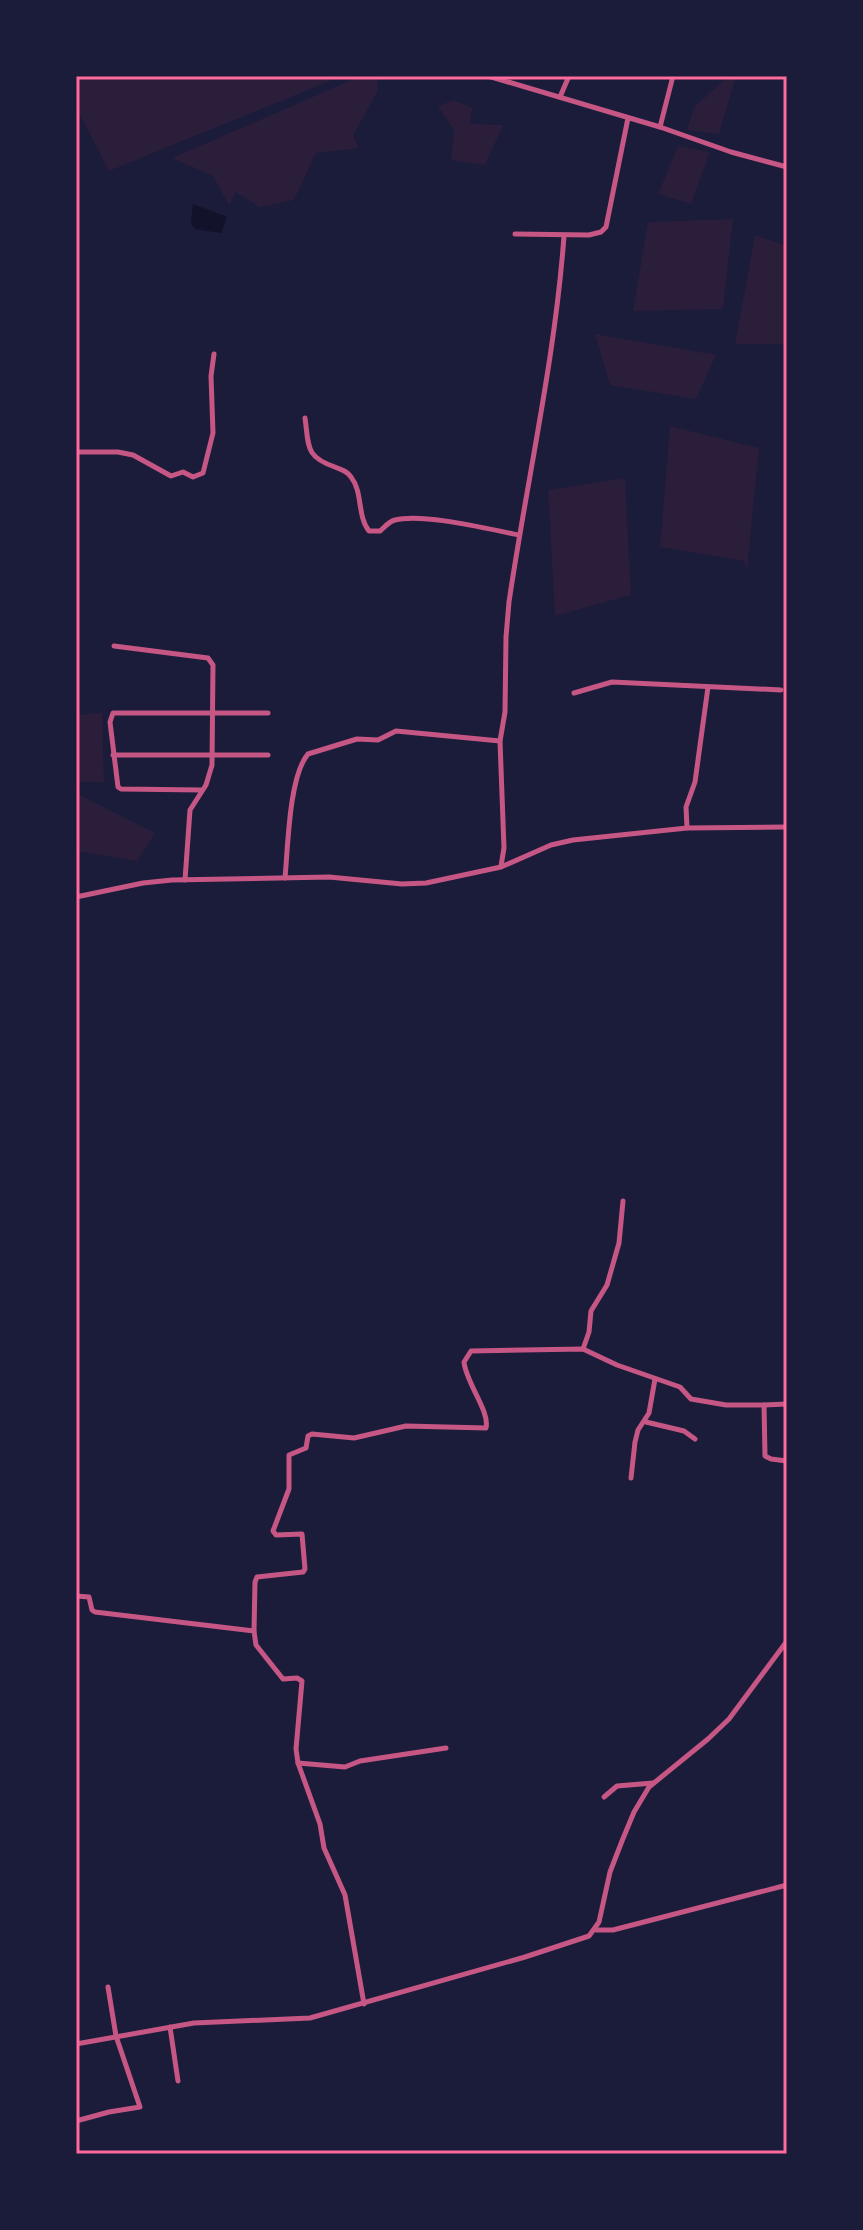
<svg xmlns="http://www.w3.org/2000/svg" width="863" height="2230" viewBox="0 0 863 2230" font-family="'Alegreya Sans',sans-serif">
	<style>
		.green { fill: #2a1e3b }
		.water { fill: #12122b }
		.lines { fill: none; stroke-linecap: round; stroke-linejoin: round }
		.minor { stroke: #c65784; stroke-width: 5 }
		.neatline { fill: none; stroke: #ff6b9d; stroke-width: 3 }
	</style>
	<rect width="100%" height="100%" fill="#1b1b3a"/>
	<!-- green -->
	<g class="green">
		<path d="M76,76h266l-233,95 -33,-64z"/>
		<path d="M361,76h16l1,15 -25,44 6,13 -43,5 -22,47 -35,7 -23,-15 -7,13 -16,-29 -41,-18z"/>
		<path d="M729,76h7l-17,58 -32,-4 7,-23z"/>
		<path d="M454,100l18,8 -2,16 33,1 -18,40 -34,-5 3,-30 -16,-24z"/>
		<path d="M678,146l32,6 -19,52 -33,-10z"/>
		<path d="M733,219l-10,90 -90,2 15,-89z"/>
		<path d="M755,235l32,11v98h-52z"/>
		<path d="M595,334l121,21 -20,44 -86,-14z"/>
		<path d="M670,426l89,22 -12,123 -3,-10 -84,-14z"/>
		<path d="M625,478l6,117 -76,21 -7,-126z"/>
		<path d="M102,712l2,70h-28v-66z"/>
		<path d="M76,793l79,40 -18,28 -61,-10z"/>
	</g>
	<!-- water -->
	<path class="water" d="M193,204l34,13 -6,16 -26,-4 -4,-6z"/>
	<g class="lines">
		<!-- minor -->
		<g class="minor">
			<path d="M488,76l172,51 71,25 56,15"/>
			<path d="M560,97l9,-21"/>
			<path d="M660,127l13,-51"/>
			<path d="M515,234l74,1 12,-3 5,-5 22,-109"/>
			<path d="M305,418c4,28 0,39 30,49 7,3 12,4 16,10 12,15 6,39 18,54h11c5,-4 8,-9 15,-11 29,-7 93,9 124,15"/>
			<path d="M76,452h42l15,3 38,21 12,-4 10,5 10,-4 10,-40 -2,-57 3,-22"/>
			<path d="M114,646l94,12 5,7 -1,100 -6,20 -16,25 -5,70"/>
			<path d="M574,693l38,-11 169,8"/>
			<path d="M113,755h155"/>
			<path d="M201,790l-80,-1 -3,-2 -8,-65 3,-9h155"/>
			<path d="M687,828l-1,-21 9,-25 13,-95"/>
			<path d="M501,866l3,-18 -4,-107 5,-29 1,-75 3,-35c18,-122 46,-243 55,-366"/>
			<path d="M285,878c3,-31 4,-102 23,-124l49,-15 21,1 18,-9 104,10"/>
			<path d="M76,897l67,-14 29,-3 157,-3 73,7 24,-1 75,-16 50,-22 22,-5 114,-12 100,-1"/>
			<path d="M583,1349l6,-17 2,-21 16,-26 12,-42 4,-42"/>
			<path d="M764,1405l23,-1"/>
			<path d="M646,1422l38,9 11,8"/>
			<path d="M631,1478l4,-36 3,-12 11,-17 6,-34"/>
			<path d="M76,1596l13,1 3,13 3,2 159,19 2,14 27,34 14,-1 5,3 -6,68 2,14 22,61 4,24 21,47 19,109"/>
			<path d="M254,1631l1,-49 2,-5 46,-5 2,-3 -3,-35 -26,1 -3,-4 16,-42v-34l17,-7 2,-12 4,-2 42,4 52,-12 80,2c4,-17 -20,-45 -22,-66l7,-11 112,-2 34,16 63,22 11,12 35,6h38l1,51 6,3 16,2"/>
			<path d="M298,1763l47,4 15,-6 86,-13"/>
			<path d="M604,1797l13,-11 36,-3"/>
			<path d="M596,1930h17l174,-45"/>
			<path d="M170,2027l8,54"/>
			<path d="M76,2044l118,-21 116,-5 215,-61 64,-21 10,-14 11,-50 12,-31 12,-29 15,-25 59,-48 21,-20 58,-78"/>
			<path d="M76,2121l33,-9 31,-5 -24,-71 -8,-49"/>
		</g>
	</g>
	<!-- border -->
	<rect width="863" height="2230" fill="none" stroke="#1b1b3a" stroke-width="156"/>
	<rect x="78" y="78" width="707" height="2074" class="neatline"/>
</svg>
